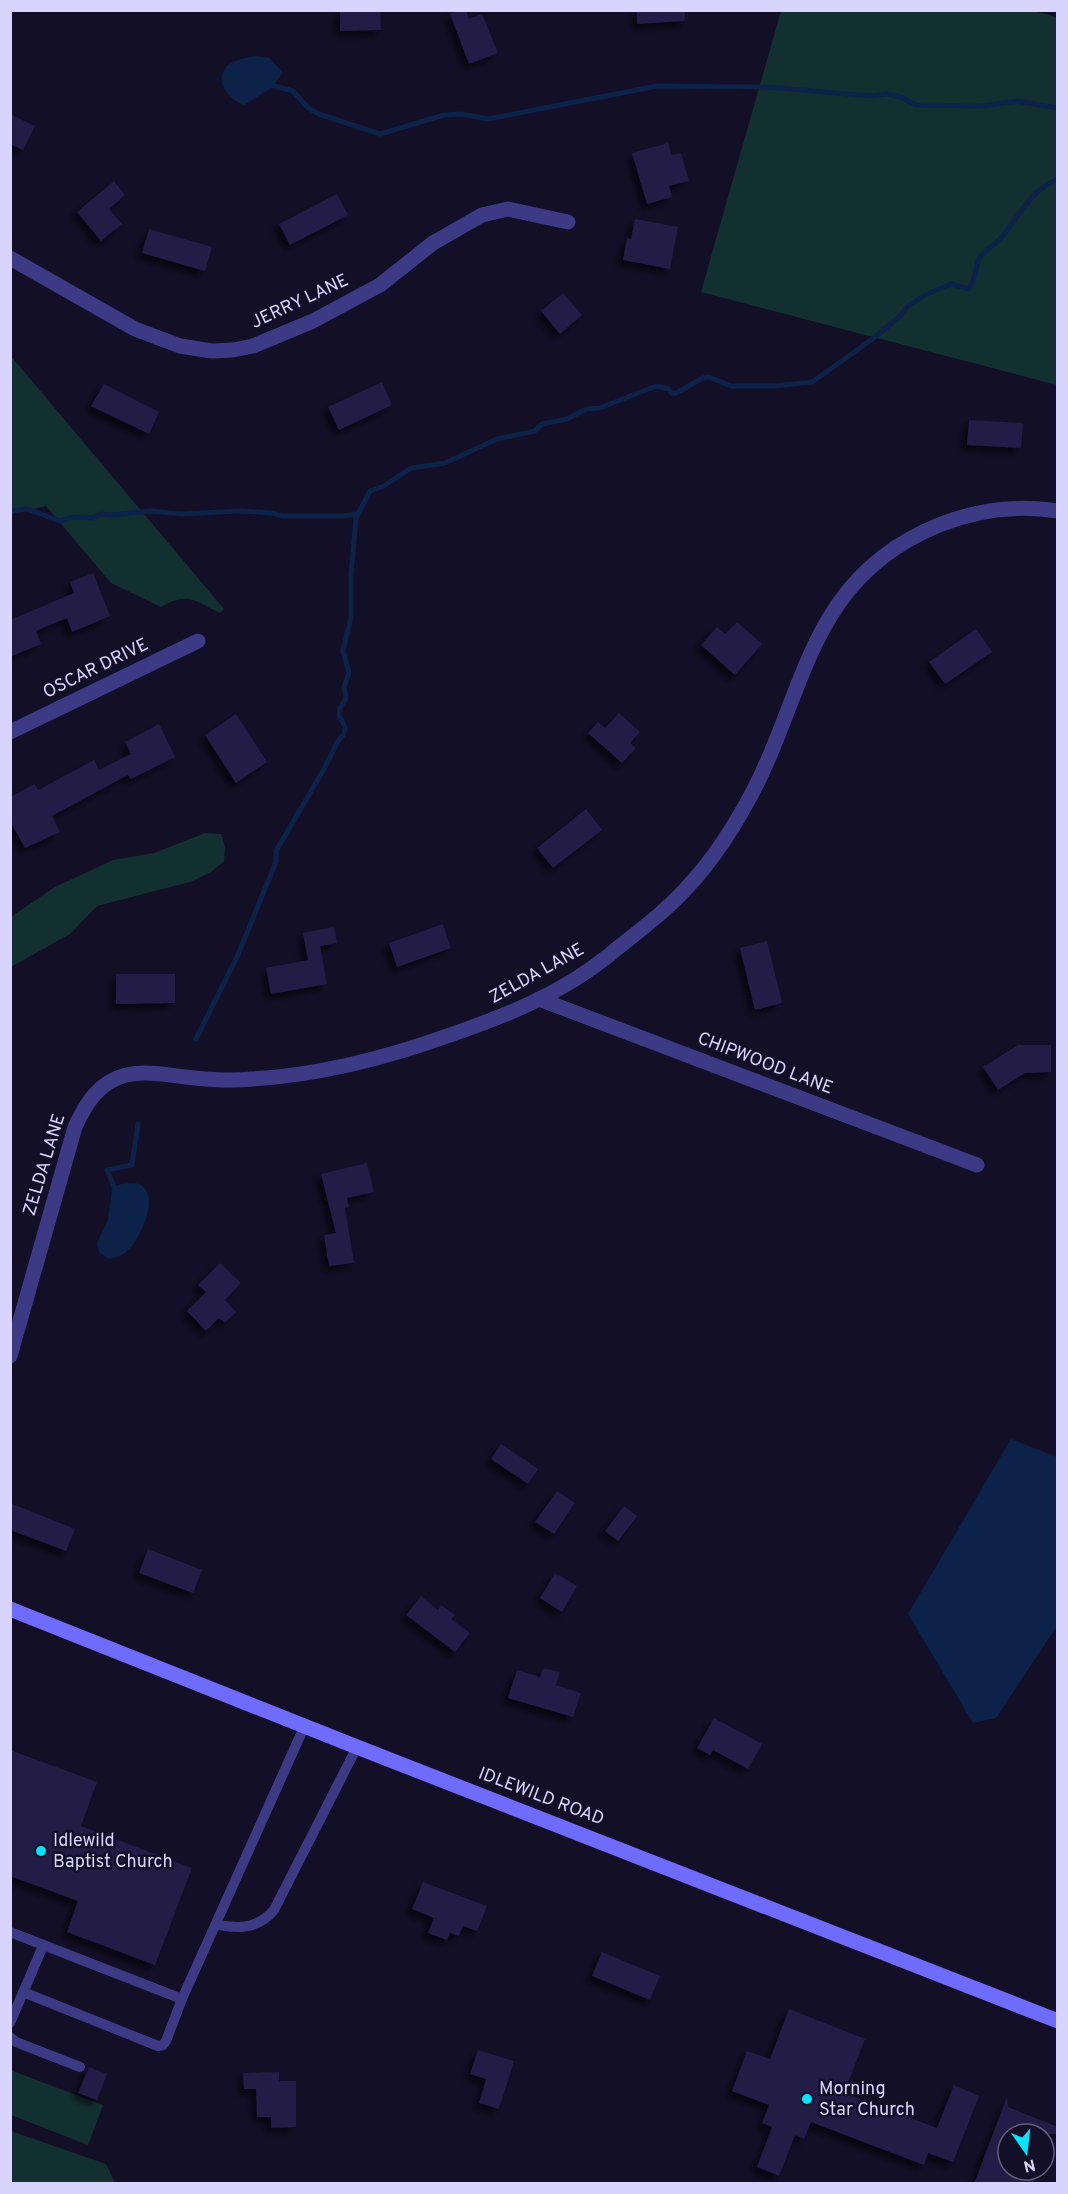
<svg xmlns="http://www.w3.org/2000/svg" width="1068" height="2194" viewBox="0 0 1068 2194" font-family="Overpass,sans-serif">
	<style>
		.green { fill: #12302f }
		.water { fill: #0c2248 }
		.lines { fill: none; stroke-linecap: round; stroke-linejoin: round }
		.stream { stroke: #0c2248; stroke-width: 5 }
		.building { fill: #241b47; filter: url(#shadow) }
		.service { stroke: #3d3a85; stroke-width: 10 }
		.minor { stroke: #3d3a85; stroke-width: 15 }
		.secondary { stroke: #6f6bff; stroke-width: 15 }
		.poi-dot { fill: #00e5ff; stroke: #130f26; stroke-width: 2 }
		.labels { text-anchor: middle; dominant-baseline: central; stroke-width: 5; stroke-linejoin: round; paint-order: stroke }
		.street-label { font-size: 18px; fill: #d9d4ff; stroke: #130f26 }
		.poi-label { font-size: 18px; fill: #d9d4ff; stroke: #130f26; text-anchor: start }
	</style>
	<defs>
		<filter id="shadow"><feDropShadow dx="-5.5" dy="5.5" stdDeviation="3" flood-color="#0009"/></filter>
	</defs>
	<rect width="100%" height="100%" fill="#130f26"/>
	<!-- green -->
	<g class="green">
		<path d="M1033,11l24,6v368l-356,-93 80,-281z"/>
		<path d="M10,355l214,254 -4,4c-25,-12 -32,-22 -59,-6l-50,-24 -65,-77 -35,8z"/>
		<path d="M205,833l16,1 4,14 -1,13 -14,12 -20,9 -93,24 -27,28 -59,33v-49l4,-4 40,-27 58,-27 41,-7z"/>
		<path d="M10,2070l93,35 -15,40 -77,-30z"/>
		<path d="M11,2131l95,33 9,19h-104z"/>
	</g>
	<!-- water -->
	<g class="water">
		<path d="M255,56l15,2 13,15 -13,16 -26,16c-14,-5 -31,-23 -17,-39 6,-6 19,-8 28,-10z"/>
		<path d="M122,1184c6,0 14,-2 19,1 20,13 -2,56 -15,67 -5,4 -11,6 -18,7l-9,-7 -2,-9 11,-23 4,-30 2,-4z"/>
		<path d="M1011,1439l46,18v169l-61,92 -23,5 -65,-109z"/>
	</g>
	<g class="lines">
		<!-- stream -->
		<g class="stream">
			<path d="M268,84l25,7 15,17 11,6 61,20 64,-19 16,-1 28,5 169,-33 109,1 106,9 15,-2 14,3 15,8 66,1 35,-5 41,7"/>
			<path d="M10,511l17,-2 33,12 13,-4 19,1 9,-4 11,1 39,-4 30,3 59,-3 33,2 9,3h62l13,-2"/>
			<path d="M196,1039l41,-82 39,-95v-11l48,-82 14,-28 6,-7 1,-7 -6,-12 1,-7 6,-10 -2,-11 5,-14 -6,-22 8,-34v-42l5,-57 14,-27 14,-5 27,-18 34,-5 52,-24 38,-8 7,-7 25,-5 19,-10 14,-1 56,-22 13,3 2,4h5l27,-15 6,-1 22,9h43l38,-4 62,-44 26,-22 8,-10 17,-11 26,-11 18,5c7,-10 6,-20 10,-30 4,-9 15,-13 21,-20 20,-22 27,-47 58,-60"/>
			<path d="M117,1193l-10,-23 25,-5 6,-41"/>
		</g>
	</g>
	<!-- building -->
	<g class="building">
		<path d="M340,10h40l1,20 -41,1z"/>
		<path d="M460,10h6l3,9 13,-5 16,39 -29,11 -19,-50z"/>
		<path d="M637,10h48v11l-48,3z"/>
		<path d="M10,114l25,12 -12,24 -13,-6z"/>
		<path d="M668,143l4,12 9,-2 8,28 -20,5 3,11 -25,7 -15,-51z"/>
		<path d="M114,181l11,14 -16,14 13,15 -21,17 -24,-29z"/>
		<path d="M337,194l11,21 -58,30 -11,-21z"/>
		<path d="M635,219l43,8 -8,42 -47,-9 4,-22 4,1z"/>
		<path d="M149,229l63,18 -7,24 -63,-18z"/>
		<path d="M563,293l19,22 -22,19 -19,-23z"/>
		<path d="M382,382l10,23 -53,25 -11,-23z"/>
		<path d="M104,384l55,28 -10,22 -58,-28z"/>
		<path d="M969,420l54,3 -2,25 -54,-3z"/>
		<path d="M93,573l17,43 -38,16 -5,-14 -31,13 5,13 -31,13v-37l64,-27 -4,-11z"/>
		<path d="M737,622l25,22 -27,31 -34,-30 16,-18 8,7z"/>
		<path d="M976,629l16,23 -47,32 -16,-22z"/>
		<path d="M619,713l21,19 -10,11 6,5 -14,15 -34,-30 10,-11 7,6z"/>
		<path d="M236,714l31,48 -31,21 -31,-48z"/>
		<path d="M159,724l16,33 -44,22 -3,-4 -76,41 8,16 -35,16 -15,-27v-24l25,-13 3,6 56,-30 5,10 32,-16 -6,-12z"/>
		<path d="M586,809l16,21 -49,38 -16,-20z"/>
		<path d="M443,924l8,24 -54,19 -8,-24z"/>
		<path d="M334,927l3,16 -17,3 7,38 -56,10 -5,-26 42,-8 -5,-27z"/>
		<path d="M767,941l15,62 -27,7 -15,-62z"/>
		<path d="M116,974h59v29l-59,1z"/>
		<path d="M1018,1045h33v27l-26,1 -27,17 -15,-23z"/>
		<path d="M367,1163l7,29 -27,6 2,9 -4,1 9,55 -25,3 -5,-31 12,-2 -15,-59z"/>
		<path d="M220,1263l21,20 -16,17 11,12 -11,11 -6,-5 -13,13 -19,-20 19,-19 -8,-7z"/>
		<path d="M501,1444l37,25 -10,15 -37,-25z"/>
		<path d="M557,1491l18,12 -21,31 -19,-12z"/>
		<path d="M10,1503l65,26 -9,22 -56,-21z"/>
		<path d="M624,1506l13,10 -19,25 -13,-10z"/>
		<path d="M148,1549l54,21 -9,23 -54,-20z"/>
		<path d="M555,1573l22,13 -15,26 -22,-14z"/>
		<path d="M421,1596l17,14 3,-5 14,10 -4,4 19,14 -15,19 -49,-37z"/>
		<path d="M543,1668l17,4 -4,13 25,8 -8,24 -65,-19 9,-28 23,7z"/>
		<path d="M714,1718l48,26 -14,25 -35,-19 -3,5 -13,-7z"/>
		<path d="M10,1750l87,32 -16,44 111,42 -37,97 -88,-33 11,-31 -68,-25z"/>
		<path d="M423,1882l64,24 -10,25 -14,-5 -4,10 -9,-3 -3,7 -19,-7 6,-15 -22,-9z"/>
		<path d="M602,1952l58,24 -10,24 -58,-24z"/>
		<path d="M789,2009l76,30 -21,54 93,35 17,-43 25,11 -26,66 -25,-9 -4,12 -113,-43 -7,17 -9,-4 -16,41 -22,-9 15,-40 -10,-4 7,-18 -37,-14 15,-40 23,8z"/>
		<path d="M478,2050l36,11 -15,48 -20,-6 7,-24 -16,-5z"/>
		<path d="M89,2067l18,7 -10,26 -19,-7z"/>
		<path d="M279,2072v9h17v46l-25,1v-11h-14l-1,-28h-12l-1,-16z"/>
		<path d="M1007,2097l1,10 50,20v7h-50v36h31l-6,14h-59z"/>
	</g>
	<g class="lines">
		<!-- service -->
		<g class="service">
			<path d="M216,1924c22,6 43,4 58,-14l83,-163"/>
			<path d="M10,1932l172,67 123,-274"/>
			<path d="M23,1992l135,54 5,-1 3,-4 16,-42"/>
			<path d="M10,2023l33,-77"/>
			<path d="M10,2037l6,5 64,25"/>
		</g>
		<!-- minor -->
		<g class="minor">
			<path d="M10,258l125,71 45,17 32,5 21,-1 20,-4 60,-25 67,-36 53,-42 49,-28 26,-6 60,13"/>
			<path d="M10,732l188,-91"/>
			<path d="M539,999l438,166"/>
			<path d="M10,1356l65,-229c11,-24 24,-45 51,-52 23,-5 46,1 69,3 19,2 39,3 57,1 69,-4 134,-21 198,-44 56,-19 112,-42 158,-79 18,-15 37,-29 54,-44 32,-28 58,-62 79,-99 66,-110 60,-232 198,-288 37,-15 79,-20 119,-14"/>
		</g>
		<!-- secondary -->
		<path class="secondary" d="M10,1609l347,138 701,274"/>
	</g>
	<!-- markers -->
	<g class="poi-dot">
		<circle cx="41" cy="1851" r="6"/>
		<circle cx="807" cy="2099" r="6"/>
	</g>
	<g class="labels">
		<!-- street labels -->
		<g class="street-label">
			<text transform="translate(300 302) rotate(-25)">JERRY LANE</text>
			<text transform="translate(96 669) rotate(-26)">OSCAR DRIVE</text>
			<text transform="translate(537 974) rotate(-29)">ZELDA LANE</text>
			<text transform="translate(765 1064) rotate(21)">CHIPWOOD LANE</text>
			<text transform="translate(45 1165) rotate(-73)">ZELDA LANE</text>
			<text transform="translate(541 1797) rotate(21)">IDLEWILD ROAD</text>
		</g>
		<!-- poi labels -->
		<g class="poi-label">
			<text x="53" y="1841">Idlewild<tspan x="53" dy="21">Baptist Church</tspan></text>
			<text x="819" y="2089">Morning<tspan x="819" dy="21">Star Church</tspan></text>
		</g>
	</g>
	<!-- border -->
	<rect width="1068" height="2194" fill="none" stroke="#d9d4ff" stroke-width="24"/>
	<!-- north arrow -->
	<g transform="translate(1026 2152) rotate(166)"><circle r="28" fill="#130f26" stroke="#625e7d" stroke-width="1.5"/>
	<path d="M0-4.5L10 22L0 15L-10 22Z" fill="#00e5ff"/>
	<text y="-9" font-size="16" font-weight="bold" text-anchor="middle" fill="#d9d4ff">N</text>
	</g>
</svg>
